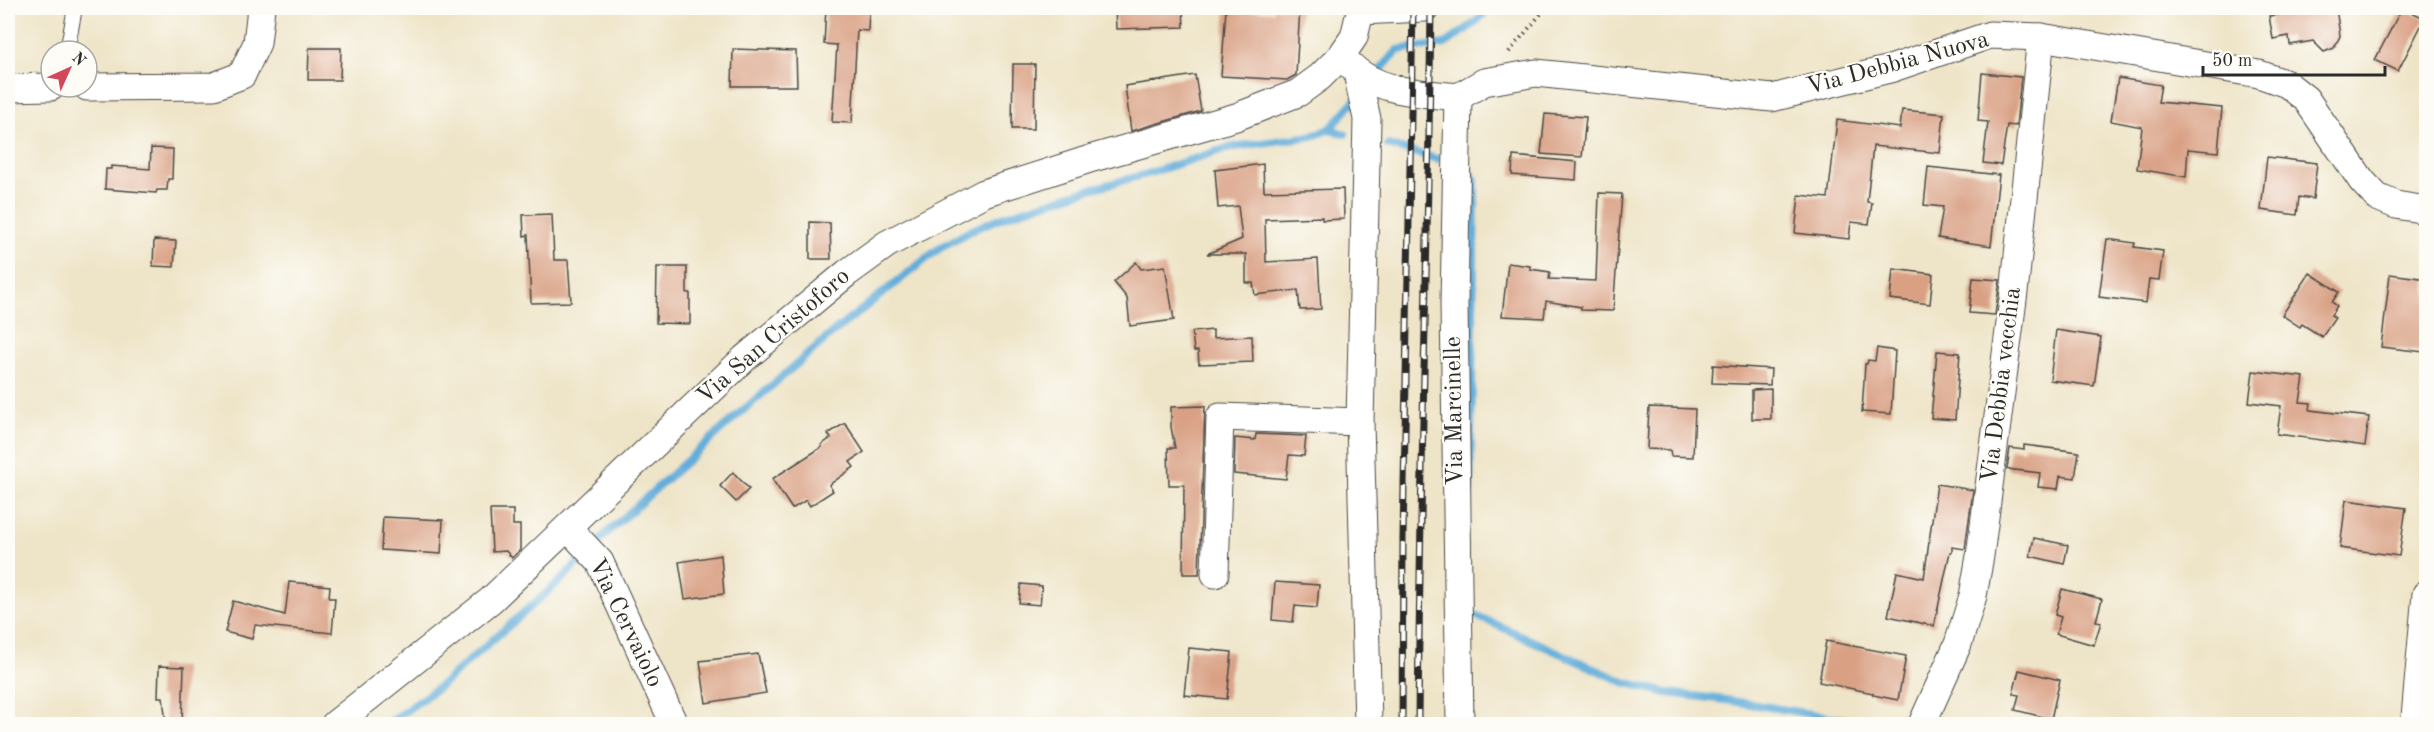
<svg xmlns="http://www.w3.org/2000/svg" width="2434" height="732" viewBox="0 0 2434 732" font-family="'Old Standard TT',serif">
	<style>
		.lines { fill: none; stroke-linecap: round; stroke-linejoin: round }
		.stream { stroke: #62adda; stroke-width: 8 }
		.building { fill: #d9a084 }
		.service-casing { stroke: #484742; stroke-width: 16 }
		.minor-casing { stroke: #484742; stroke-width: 29 }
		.path { stroke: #484742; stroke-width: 4; stroke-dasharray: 1.5 4.5; stroke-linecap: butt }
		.service { stroke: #fff; stroke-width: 14 }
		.minor { stroke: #fff; stroke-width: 27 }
		.rail-casing { stroke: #2b2b2b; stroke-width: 7 }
		.rail { stroke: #fdfcf7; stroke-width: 4.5; stroke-dasharray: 14; stroke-linecap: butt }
		.labels { text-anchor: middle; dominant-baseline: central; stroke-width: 4.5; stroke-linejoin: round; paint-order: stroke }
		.street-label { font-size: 24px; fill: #2b2b2b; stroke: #fdfcf7 }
	</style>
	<rect width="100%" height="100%" fill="#fdfcf7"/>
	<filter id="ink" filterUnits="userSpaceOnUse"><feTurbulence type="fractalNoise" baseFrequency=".0167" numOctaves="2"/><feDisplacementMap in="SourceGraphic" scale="12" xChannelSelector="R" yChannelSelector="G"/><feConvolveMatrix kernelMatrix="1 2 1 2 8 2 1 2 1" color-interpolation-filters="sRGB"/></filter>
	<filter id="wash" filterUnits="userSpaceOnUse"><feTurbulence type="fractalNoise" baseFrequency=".008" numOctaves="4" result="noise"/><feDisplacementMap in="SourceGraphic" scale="24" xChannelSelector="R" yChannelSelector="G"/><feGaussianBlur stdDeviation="1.35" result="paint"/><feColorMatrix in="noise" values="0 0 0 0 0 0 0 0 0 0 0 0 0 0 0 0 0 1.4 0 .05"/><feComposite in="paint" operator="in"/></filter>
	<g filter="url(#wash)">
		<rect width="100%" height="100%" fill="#eee4c7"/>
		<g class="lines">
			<!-- stream -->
			<g class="stream">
				<path d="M1375,76l23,-26 47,-6 30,-21 14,-15"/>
				<path d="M1330,129l15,5"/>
				<path d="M1388,145l49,14"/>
				<path d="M1470,489l5,-297v-12l-5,-8"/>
				<path d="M1469,605l1,8 154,69 43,11 59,7 145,24"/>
				<path d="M387,724l52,-37 123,-108 46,-47 132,-119 96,-83 105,-83 33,-18 34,-14 79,-25 60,-16 80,-26 85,-12 18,-7 26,-30"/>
			</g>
		</g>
		<g id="blocks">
			<!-- building -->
			<g class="building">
				<path d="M826,8l43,1 -1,22 -11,-1 -5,93 -20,-1 5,-77 -13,-1z"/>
				<path d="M1115,8h68l1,19 -68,2z"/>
				<path d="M1274,8h26l-4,67 -9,5 -66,-4 5,-67 47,3z"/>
				<path d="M2326,8h10l4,28 -6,12 -10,4 -11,-11 -23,4 -1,-9 -16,3 -4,-23z"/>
				<path d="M2402,8l23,10 -27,53 -23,-11z"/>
				<path d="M309,48h32l-1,32h-32z"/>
				<path d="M733,49l63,2 1,35h-65z"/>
				<path d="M1013,64h22l-1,65h-22z"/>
				<path d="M1982,73l39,4 -5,49 -9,-1 -6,40 -18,-2 5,-41 -10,-1z"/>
				<path d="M1195,75l6,36 -70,20 -6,-45z"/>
				<path d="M2118,78l43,7 -3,17 64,6 -4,44 -30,-3 -2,28 -49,-8 5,-42 -31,-6z"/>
				<path d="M1902,110l42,4 -4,39 -67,-7 -6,56 5,1 -3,21 -18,-2 -2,17 -54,-6 4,-38 29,3 9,-78 63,8z"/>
				<path d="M1545,114l41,3 -4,40 -41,-3z"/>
				<path d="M151,148l22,1 -1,30h-4l-1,11h-10l-1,3 -51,-4 1,-20h5v-3l39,3z"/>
				<path d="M1513,156l64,6 -1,18 -64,-5z"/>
				<path d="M2267,157l50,6 -4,36 -14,-2 -2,18 -36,-5z"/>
				<path d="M1263,164l1,27 79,-2 1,30 -22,1v-3l-57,2 1,43 52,-3 3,50 -21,1 -2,-20 -43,5 -2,-12h-7v-29h-39l35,-15 -4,-33 -20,2 -3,-38z"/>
				<path d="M1928,167l71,8 -8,71 -53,-8 5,-31 -19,-2z"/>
				<path d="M1599,193l23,1 -9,117 -32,-1v-3l-35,-6 -2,17 -42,-2 6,-53 22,3v3l20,3 -1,7 47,2z"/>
				<path d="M552,214l2,46h14l3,42 -40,1 -3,-68 -4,1 -1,-21z"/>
				<path d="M810,222l20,1 1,36h-21z"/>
				<path d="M2107,239l28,4 -1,4 29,4 -4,29 -10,-1 -3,24 -47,-6z"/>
				<path d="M154,240l22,1 -2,26 -21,-1z"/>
				<path d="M1136,262l5,7 24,-3 9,54 -44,6 -3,-28 -13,-16z"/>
				<path d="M657,267h30v26h3v31l-34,-1z"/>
				<path d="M1893,269l40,5 -3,30 -40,-5z"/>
				<path d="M2310,273l29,19 -7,10 5,4 -6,9 4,3 -13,19 -20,-13 -2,3 -18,-12z"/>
				<path d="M2390,274l37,5v51l-3,22 -43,-5z"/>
				<path d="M1973,278l27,2 -5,35 -26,-2z"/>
				<path d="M1213,330v8l39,-2 1,26 -54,2 -1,-13h-4l-2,-19z"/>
				<path d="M2056,330l45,7 -7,49 -44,-6z"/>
				<path d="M1877,348l18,3 -4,63 -29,-2 3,-48h2l1,-4 7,1z"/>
				<path d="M1937,351l23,2 -5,67 -24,-2z"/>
				<path d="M1713,365l58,4 -1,16 -58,-2z"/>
				<path d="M2253,371l51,6 -4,25 11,1 -1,7 59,7 -4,29 -88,-12 4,-28 -32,-4z"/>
				<path d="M1771,389v30h-19v-29z"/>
				<path d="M1205,406l-6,168h-16l1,-89h-15l-1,-37h7l-4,-21v-20z"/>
				<path d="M1649,407l46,2 -2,48 -22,-1 -1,-6 -23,-1z"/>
				<path d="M845,423l19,29 -14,10 4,5 -25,18 4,6 -23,15 -4,-6 -14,9 -20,-30 50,-32 -1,-2 10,-7 -3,-4z"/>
				<path d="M1256,434l50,2 -2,20 -15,-1 -3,24 -52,-5 1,-36 20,2z"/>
				<path d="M2024,445l55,7 -4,26 -15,-2 -2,13 -20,-2 2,-14 -33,-4 3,-21 14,2z"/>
				<path d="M733,472l16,17 -13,13 -16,-16z"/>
				<path d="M1937,484l36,6 -8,59 -13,-2v5h-2l-16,74 -46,-10 9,-44 27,6z"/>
				<path d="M2346,500l60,8 -7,48 -59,-8z"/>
				<path d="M490,510h23v15h7v25l-8,8 -6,-7 -14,1z"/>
				<path d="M383,517l60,3 -2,34 -60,-4z"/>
				<path d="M2034,538l34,7 -4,19 -34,-8z"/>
				<path d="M721,555l3,39 -39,5 -6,-37z"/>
				<path d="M289,582l41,4 -1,12h6l-3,35 -77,-8 -3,14 -27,-7 8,-31 52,14z"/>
				<path d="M1275,582l44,3 -2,23 -22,-2 -2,16 -21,-2z"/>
				<path d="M1021,584l21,2 -2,19 -21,-2z"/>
				<path d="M2062,589l40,10 -6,22 5,1 -7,23 -38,-11 5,-17 -6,-2z"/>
				<path d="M1826,641l80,15 -8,44 -25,-5v-2l-54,-11z"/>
				<path d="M1189,648l43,4 -5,47 -43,-4z"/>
				<path d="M758,654l8,39 -60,10 -6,-42z"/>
				<path d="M159,666l25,1 -2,57h-16l-3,-27h-5z"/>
				<path d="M2019,670l41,10 -9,39 -36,-9 4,-15 -6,-1z"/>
			</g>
		</g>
	</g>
	<g filter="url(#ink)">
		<use href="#blocks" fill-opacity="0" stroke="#484742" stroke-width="1.5"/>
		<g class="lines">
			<defs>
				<path id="service" d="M67,51l8,-43"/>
				<g id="minor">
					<path d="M1360,11l65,-3"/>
					<path d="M1349,64c28,29 72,29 109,33"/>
					<path d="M1357,73l10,46 -7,303 8,302"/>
					<path d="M87,87l127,-1 28,-11 15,-32 4,-35"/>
					<path d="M8,88l43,-1"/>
					<path d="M1458,97l26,-15 52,-9 236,25 118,-29 100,-34 51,2 218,37 28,10 19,15 56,82 15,16 19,8 30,5"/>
					<path d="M1458,97l-4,206 6,421"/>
					<path d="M568,528l32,34 74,162"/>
					<path d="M1215,574l5,-157 140,5"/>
					<path d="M2415,717l11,-123"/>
					<path d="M335,724l156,-124 254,-242 102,-85 40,-29 97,-51 109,-35 143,-41 62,-24 22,-16 21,-21 13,-19 7,-29"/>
					<path d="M1922,724l36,-80 15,-48 7,-40 35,-272 26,-247"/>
				</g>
			</defs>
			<!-- service casing -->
			<use href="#service" class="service-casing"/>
			<!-- minor casing -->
			<use href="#minor" class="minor-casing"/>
			<!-- path -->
			<path class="path" d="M1509,52l31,-37 4,-7"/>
			<!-- service -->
			<use href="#service" class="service"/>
			<!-- minor -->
			<use href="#minor" class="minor"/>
			<defs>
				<g id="rail">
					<path d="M1402,724l1,-186 10,-530"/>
					<path d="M1418,724c2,-239 10,-477 13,-716"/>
				</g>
			</defs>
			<!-- rail casing -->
			<use href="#rail" class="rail-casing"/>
			<!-- rail -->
			<use href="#rail" class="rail"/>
		</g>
	</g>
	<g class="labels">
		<!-- street labels -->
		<g class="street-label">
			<text transform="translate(1898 64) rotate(-15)">Via Debbia Nuova</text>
			<text transform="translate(774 337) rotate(-41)">Via San Cristoforo</text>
			<text transform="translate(2002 385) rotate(-83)">Via Debbia vecchia</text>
			<text transform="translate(1455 411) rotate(-91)">Via Marcinelle</text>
			<text transform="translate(625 623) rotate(64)">Via Cervaiolo</text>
		</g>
	</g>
	<!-- margin -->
	<rect width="2434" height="732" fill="none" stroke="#fdfcf7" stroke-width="30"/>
	<!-- north arrow -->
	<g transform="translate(69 69) rotate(45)"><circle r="28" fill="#fdfcf7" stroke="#a9a8a5" stroke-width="1.5"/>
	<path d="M0-4.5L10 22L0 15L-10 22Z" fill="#d1495b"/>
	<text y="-9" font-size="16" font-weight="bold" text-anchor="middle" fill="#2b2b2b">N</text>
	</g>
	<!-- scale -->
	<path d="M2203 66v9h182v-9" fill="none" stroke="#2b2b2b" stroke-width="3"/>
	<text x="2212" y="66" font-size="18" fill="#2b2b2b" stroke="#fdfcf7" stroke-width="4.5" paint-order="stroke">50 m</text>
</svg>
